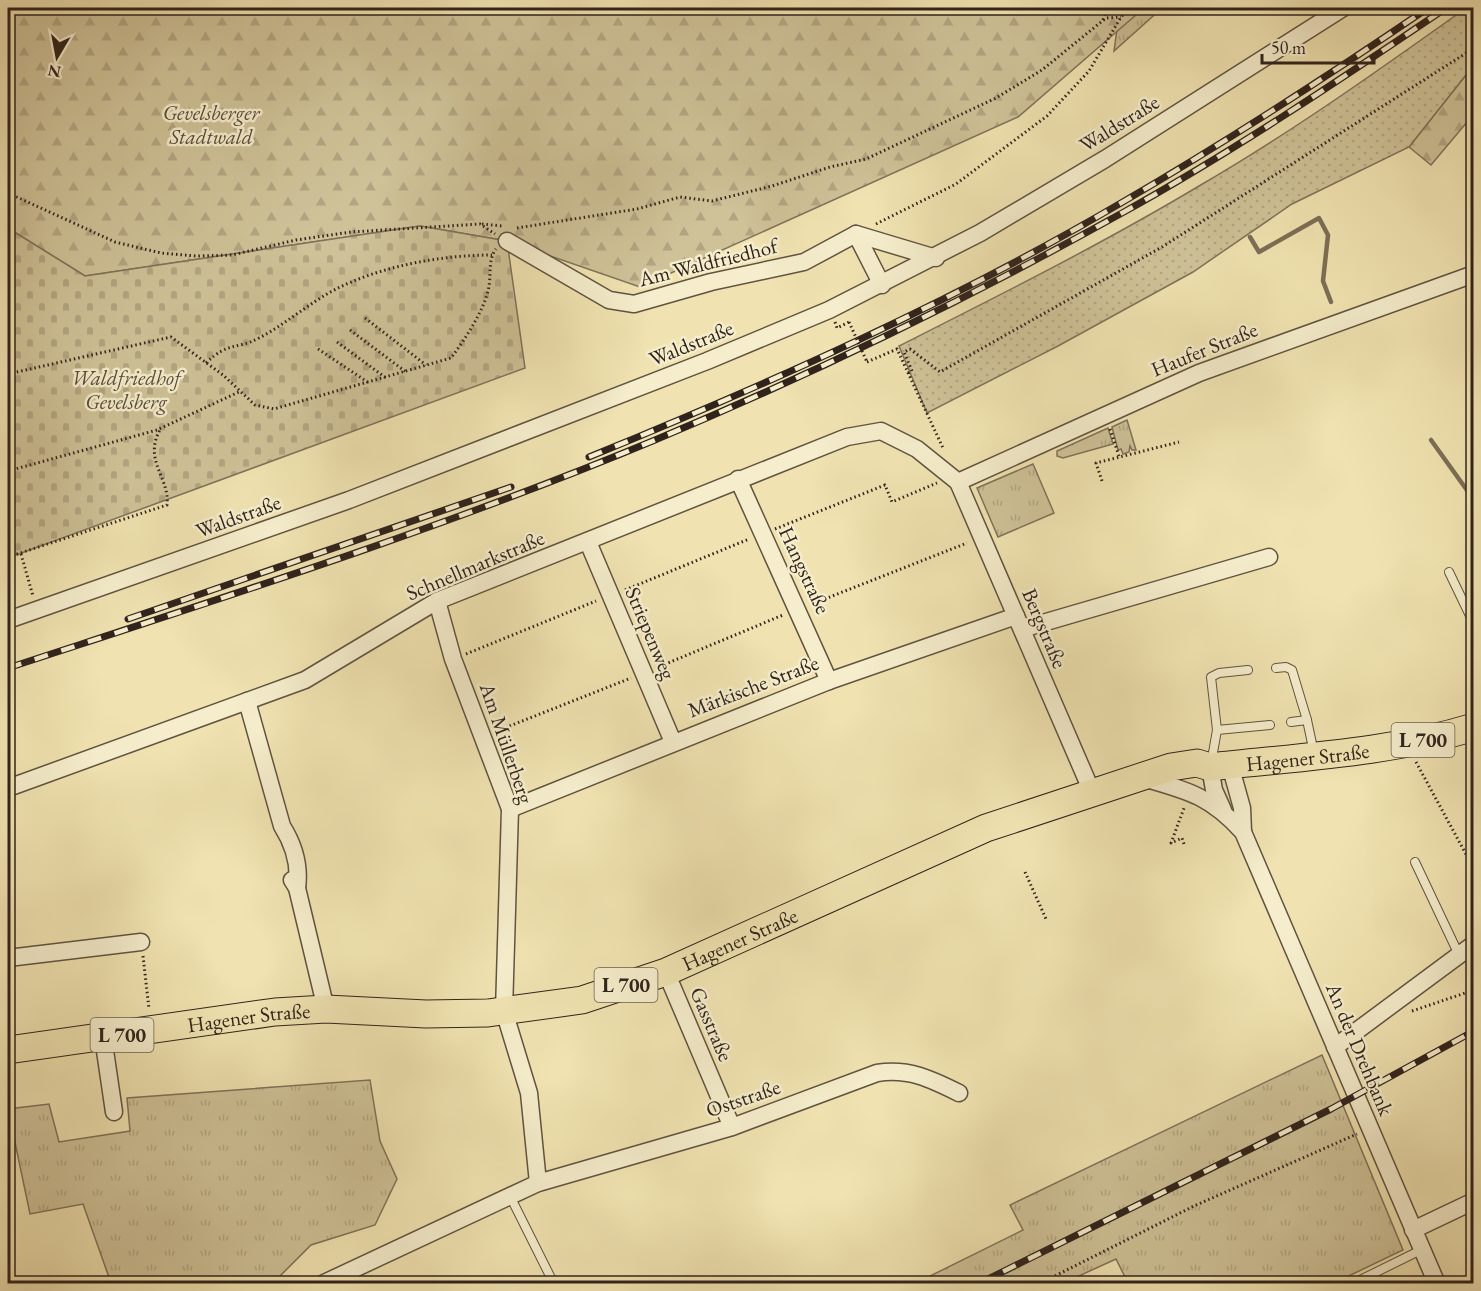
<svg xmlns="http://www.w3.org/2000/svg" width="1481" height="1291" viewBox="0 0 1481 1291" font-family="'EB Garamond',serif">
	<style>
		.grass { fill: url(#grass-tufts); stroke: #80725a; stroke-width: 1.5 }
		.forest { fill: url(#forest-firs); stroke: #80725a; stroke-width: 1.5 }
		.cemetery { fill: url(#cemetery-stones); stroke: #80725a; stroke-width: 1.5 }
		.garden { fill: url(#garden-dots); stroke: #80725a; stroke-width: 1.5 }
		.lines { fill: none; stroke-linecap: round; stroke-linejoin: round }
		.stream { stroke: #7c6f57; stroke-width: 4.5 }
		.lane-casing { stroke: #605341; stroke-width: 10 }
		.street-casing { stroke: #605341; stroke-width: 19 }
		.primary-casing { stroke: #30231c; stroke-width: 29 }
		.path { stroke: #30231c; stroke-width: 3; stroke-dasharray: 1.5 3; stroke-linecap: butt }
		.lane { stroke: #f5edcc; stroke-width: 8 }
		.street { stroke: #f5edcc; stroke-width: 16 }
		.primary { stroke: #f0e3b1; stroke-width: 27 }
		.rail-casing { stroke: #30231c; stroke-width: 7 }
		.rail { stroke: #f5edcc; stroke-width: 4.5; stroke-dasharray: 14; stroke-linecap: butt }
		.path-bridge { stroke: #30231c; stroke-width: 3; stroke-dasharray: 1.5 3; stroke-linecap: butt }
		.labels { text-anchor: middle; dominant-baseline: central; stroke-width: 5; stroke-linejoin: round; paint-order: stroke }
		.shield { fill: #f5edcc; stroke: #6b6051; stroke-width: 1.5 }
		.shield-label { font-size: 20px; font-weight: bold; fill: #30231c }
		.park-label { font-size: 21px; font-style: italic; fill: #584b3b; stroke: #f5edcc }
		.street-label { font-size: 21px; fill: #30231c; stroke: #f5edcc }
	</style>
	<defs>
		<pattern id="grass-tufts" width="24" height="20" patternUnits="userSpaceOnUse" patternTransform="scale(1.5)"><rect width="24" height="20" fill="#cfc298"/><path d="M3 7l-1-3M5 7V3M7 7l1-3M15 17l-1-3M17 17v-4M19 17l1-3" fill="none" stroke="#b2a682"/></pattern>
		<pattern id="forest-firs" width="22" height="20" patternUnits="userSpaceOnUse" patternTransform="scale(1.5)"><rect width="22" height="20" fill="#cfc298"/><path d="M5 1l3.5 6h-7zM16 11l3.5 6h-7z" fill="#b2a682"/></pattern>
		<pattern id="cemetery-stones" width="16" height="16" patternUnits="userSpaceOnUse" patternTransform="scale(1.5)"><rect width="16" height="16" fill="#cfc298"/><path d="M2 7V4a2 2 0 0 1 4 0v3zM10 15v-3a2 2 0 0 1 4 0v3z" fill="#b2a682"/></pattern>
		<pattern id="garden-dots" width="8" height="8" patternUnits="userSpaceOnUse" patternTransform="scale(1.5)"><rect width="8" height="8" fill="#cfc298"/><path d="M2 2h.1M6 6h.1" fill="none" stroke="#b2a682" stroke-width="1.8" stroke-linecap="round"/></pattern>
	</defs>
	<rect width="100%" height="100%" fill="#f0e3b1"/>
	<filter id="stains"><feTurbulence type="fractalNoise" baseFrequency=".00333" numOctaves="4"/><feColorMatrix values="0 0 0 0 .2 0 0 0 0 .09 0 0 0 0 .02 0 0 0 .5 -.17"/></filter>
	<radialGradient id="worn" r=".72"><stop offset=".6" stop-color="#630" stop-opacity="0"/><stop offset="1" stop-color="#630" stop-opacity=".3"/></radialGradient>
	<!-- grass -->
	<g class="grass">
		<path d="M1120,8h42l-48,43z"/>
		<path d="M1127,420l9,30h-4l-2,-4 -1,6 -6,2 -2,-5 -3,1 -6,-23z"/>
		<path d="M1108,428l5,16 -50,14 -6,-2v-5z"/>
		<path d="M1033,464l21,49 -56,24 -21,-49z"/>
		<path d="M1322,1055l81,195 -69,33h-206l-12,-24 -46,21 2,3h-156l107,-53 -13,-25z"/>
		<path d="M370,1080l10,61 17,38 -22,46 -64,20 -38,38h-162l-28,-79 -53,10 -22,-105 41,-5 10,38 71,-11 -3,-33z"/>
	</g>
	<!-- forest -->
	<g class="forest">
		<path d="M8,8h1136l-126,109 -378,170 -133,-46 -87,-15 -335,50 -77,-48z"/>
		<path d="M1473,66v49l-42,50 -22,-18z"/>
	</g>
	<!-- cemetery -->
	<path class="cemetery" d="M420,226l87,15 18,127 -517,190v-330l77,48z"/>
	<!-- garden -->
	<path class="garden" d="M1466,8h7v58l-64,81 -117,57 -99,68 -135,74 -131,67 -28,-67c101,-51 203,-102 300,-160 93,-54 180,-116 267,-178z"/>
	<g class="lines">
		<!-- stream -->
		<g class="stream">
			<path d="M1250,237l9,15 60,-34 9,17 -5,46 8,21"/>
			<path d="M1431,440l43,60"/>
		</g>
		<defs>
			<g id="lane">
				<path d="M1449,572l25,52"/>
				<path d="M1276,668l10,-1 6,3 15,50"/>
				<path d="M1291,722l16,-2 7,33"/>
				<path d="M1217,730l53,-5"/>
				<path d="M1211,764l6,-34 -6,-53 8,-4 29,-3"/>
				<path d="M1415,862l44,93"/>
				<path d="M510,1196l44,88"/>
				<path d="M1352,1284l69,-34"/>
			</g>
			<g id="street">
				<path d="M856,234l26,51"/>
				<path d="M507,241l102,59 25,4 77,-22 93,-20 52,-28 80,24"/>
				<path d="M738,479l91,202"/>
				<path d="M958,482l241,-109 275,-99"/>
				<path d="M958,482l134,310"/>
				<path d="M588,542l85,200"/>
				<path d="M437,601l16,58 57,150 -6,202 25,82 9,90"/>
				<path d="M8,620l341,-120 358,-139 122,-51 151,-77 125,-74 238,-151"/>
				<path d="M1022,629l247,-72"/>
				<path d="M247,701l35,125c12,19 18,40 15,62"/>
				<path d="M1230,765l12,43 1,24"/>
				<path d="M1210,767l4,23 9,20"/>
				<path d="M1143,778c46,13 67,18 100,54l194,452"/>
				<path d="M8,788l297,-108 132,-79 410,-164 34,-6 36,18 41,33"/>
				<path d="M510,809l319,-128 187,-65"/>
				<path d="M292,880l5,8 29,121"/>
				<path d="M8,958l133,-16"/>
				<path d="M666,972l66,155"/>
				<path d="M103,1037l11,75"/>
				<path d="M1335,1047l139,-103"/>
				<path d="M1413,1230l61,-29"/>
				<path d="M322,1284l216,-101 194,-56 145,-54c32,-5 54,6 82,20"/>
			</g>
			<g id="primary">
				<path id="s1" d="M8,1050l267,-38 51,-3 100,5 62,-1 94,-13 84,-28 320,-144 185,-61 26,-4 13,4c88,-10 179,-14 264,-40"/>
			</g>
		</defs>
		<!-- lane casing -->
		<use href="#lane" class="lane-casing"/>
		<!-- street casing -->
		<use href="#street" class="street-casing"/>
		<!-- primary casing -->
		<use href="#primary" class="primary-casing"/>
		<!-- path -->
		<g class="path">
			<path d="M1103,20l4,-12"/>
			<path d="M8,193l107,49 46,11 35,3 36,-1 64,-15 55,-8 129,-8 15,10"/>
			<path d="M482,224l20,2"/>
			<path d="M876,224l80,-40 91,-68 42,-45 32,-54 8,-9"/>
			<path d="M517,228l120,-19 43,-12 32,4 60,-15 58,-19 36,-8 130,-61 46,-28 64,-52 15,-1"/>
			<path d="M365,318l61,47"/>
			<path d="M835,322l2,6 12,-6"/>
			<path d="M350,330l56,42"/>
			<path d="M337,342l49,36"/>
			<path d="M318,349l51,34"/>
			<path d="M867,362l30,-13 46,99"/>
			<path d="M206,363c23,-22 30,-13 53,-25 27,-14 50,-35 77,-49 46,-23 105,-34 156,-34"/>
			<path d="M908,373l4,-2 -8,-19 6,-3 30,23 222,-125 312,-199"/>
			<path d="M8,374l163,-37 52,38 32,30 19,4 177,-51c14,-19 31,-44 37,-67 4,-14 -1,-30 8,-42"/>
			<path d="M1110,429l9,27"/>
			<path d="M8,471l149,-41 84,-39"/>
			<path d="M1102,481l-6,-18 83,-21"/>
			<path d="M775,529l110,-44 7,17 45,-19"/>
			<path d="M21,554l12,42"/>
			<path d="M8,557l159,-52c3,-28 -25,-45 -6,-77"/>
			<path d="M625,590l124,-51"/>
			<path d="M812,604l155,-61"/>
			<path d="M466,654l130,-53"/>
			<path d="M656,668l127,-53"/>
			<path d="M497,731l134,-53"/>
			<path d="M1416,762l58,107"/>
			<path d="M1184,844l-2,-6 -11,5 13,-35"/>
			<path d="M1025,872l21,47"/>
			<path d="M143,956l6,53"/>
			<path d="M1412,1011l62,-21"/>
			<path d="M1039,1284l155,-78 163,-72"/>
		</g>
		<!-- lane -->
		<use href="#lane" class="lane"/>
		<!-- street -->
		<use href="#street" class="street"/>
		<!-- primary -->
		<use href="#primary" class="primary"/>
		<defs>
			<g id="rail">
				<path d="M589,457c182,-74 363,-155 532,-254 105,-61 207,-127 307,-195"/>
				<path d="M128,619l383,-132"/>
				<path d="M8,668c217,-71 436,-140 647,-228 160,-67 316,-143 467,-227 112,-62 219,-134 324,-205"/>
				<path d="M978,1284l353,-175 143,-78"/>
			</g>
		</defs>
		<!-- rail casing -->
		<use href="#rail" class="rail-casing"/>
		<!-- rail -->
		<use href="#rail" class="rail"/>
		<!-- path-bridge -->
		<path class="path-bridge" d="M849,322l18,40"/>
	</g>
	<g class="labels">
		<!-- shield labels -->
		<g class="shield">
			<rect x="1391.5" y="723" width="63" height="34" rx="4.5"/>
			<rect x="594.5" y="968" width="63" height="34" rx="4.5"/>
			<rect x="90.5" y="1018" width="63" height="34" rx="4.5"/>
		</g>
		<g class="shield-label">
			<text x="1423" y="740">L 700</text>
			<text x="626" y="985">L 700</text>
			<text x="122" y="1035">L 700</text>
		</g>
		<!-- park labels -->
		<g class="park-label">
			<text x="211" y="112">Gevelsberger<tspan x="211" dy="24">Stadtwald</tspan></text>
			<text x="126" y="377">Waldfriedhof<tspan x="126" dy="24">Gevelsberg</tspan></text>
		</g>
		<!-- street labels -->
		<g class="street-label">
			<text transform="translate(1119 123) rotate(-32)">Waldstraße</text>
			<text transform="translate(708 262) rotate(-14)">Am Waldfriedhof</text>
			<text transform="translate(691 343) rotate(-22)">Waldstraße</text>
			<text transform="translate(1204 349) rotate(-22)">Haufer Straße</text>
			<text transform="translate(238 516) rotate(-20)">Waldstraße</text>
			<text transform="translate(475 565) rotate(-23)">Schnellmarkstraße</text>
			<text transform="translate(805 570) rotate(65)">Hangstraße</text>
			<text transform="translate(1045 628) rotate(67)">Bergstraße</text>
			<text transform="translate(651 633) rotate(67)">Striepenweg</text>
			<text transform="translate(753 686) rotate(-21)">Märkische Straße</text>
			<text transform="translate(507 743) rotate(71)">Am Müllerberg</text>
			<text stroke="none"><textPath href="#s1" startOffset="1350">Hagener Straße</textPath></text>
			<text stroke="none"><textPath href="#s1" startOffset="747">Hagener Straße</textPath></text>
			<text stroke="none"><textPath href="#s1" startOffset="243">Hagener Straße</textPath></text>
			<text transform="translate(712 1024) rotate(67)">Gasstraße</text>
			<text transform="translate(1360 1049) rotate(67)">An der Drehbank</text>
			<text transform="translate(743 1098) rotate(-19)">Oststraße</text>
		</g>
	</g>
	<!-- margin -->
	<rect width="1481" height="1291" fill="none" stroke="#f0e3b1" stroke-width="30"/>
	<rect x="9" y="9" width="1463" height="1273" fill="none" stroke="#30231c" stroke-width="3"/>
	<rect x="15" y="15" width="1451" height="1261" fill="none" stroke="#30231c" stroke-width="1.5"/>
	<!-- north arrow -->
	<g transform="translate(57 57) rotate(190)" stroke="#f5edcc" stroke-width="4.5" paint-order="stroke">
	<path d="M0-4.5L10 22L0 15L-10 22Z" fill="#30231c"/>
	<text y="-9" font-size="16" font-weight="bold" text-anchor="middle" fill="#30231c">N</text>
	</g>
	<!-- scale -->
	<path d="M1262 54v9h112v-9" fill="none" stroke="#30231c" stroke-width="3"/>
	<text x="1271" y="54" font-size="18" fill="#30231c" stroke="#f5edcc" stroke-width="4.5" paint-order="stroke">50 m</text>
	<rect width="100%" height="100%" filter="url(#stains)"/>
	<rect width="100%" height="100%" fill="url(#worn)"/>
</svg>
